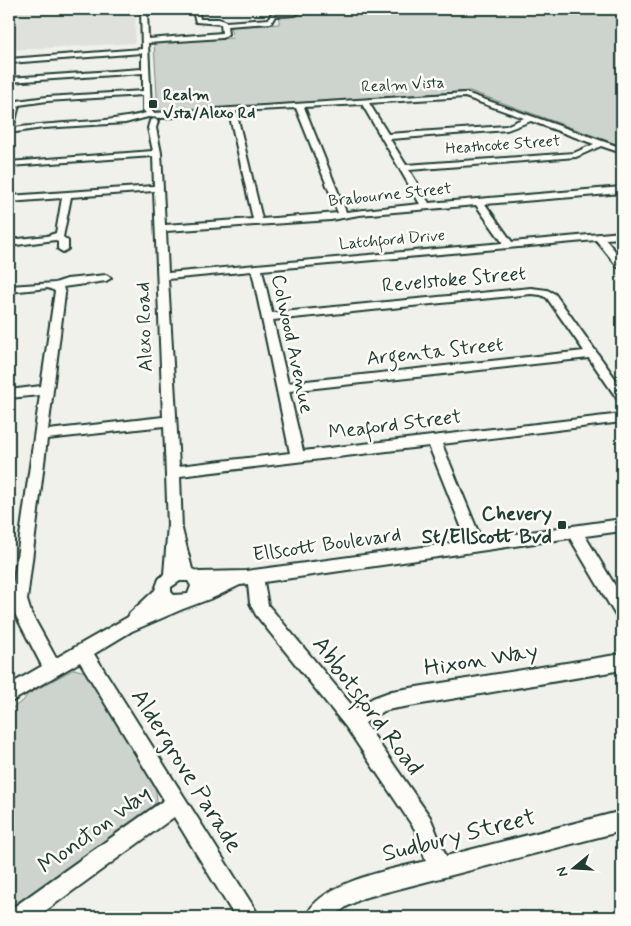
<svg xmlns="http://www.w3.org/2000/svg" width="631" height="926" viewBox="0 0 631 926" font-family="Mynerve,sans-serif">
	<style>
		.built { fill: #dfe2dc }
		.green { fill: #cdd3cd; stroke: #768880 }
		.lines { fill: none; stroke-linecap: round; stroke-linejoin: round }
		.minor-casing { stroke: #1f3d34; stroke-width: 4 }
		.minor { fill: #fdfcf7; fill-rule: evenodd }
		.poi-dot { fill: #1f3d34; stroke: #fdfcf7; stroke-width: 2 }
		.labels { text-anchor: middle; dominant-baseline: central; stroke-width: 5; stroke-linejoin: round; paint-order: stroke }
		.far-street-label { font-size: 16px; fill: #1f3d34; stroke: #fdfcf7 }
		.far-poi-label { font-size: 16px; font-weight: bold; fill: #1f3d34; stroke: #fdfcf7; text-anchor: start }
		.street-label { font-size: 20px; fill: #1f3d34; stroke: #fdfcf7 }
		.poi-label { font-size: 20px; font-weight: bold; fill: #1f3d34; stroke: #fdfcf7; text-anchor: end }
		.near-street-label { font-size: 24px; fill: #1f3d34; stroke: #fdfcf7 }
	</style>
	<rect width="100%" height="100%" fill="#f0f1eb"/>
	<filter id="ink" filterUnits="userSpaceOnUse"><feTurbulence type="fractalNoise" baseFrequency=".02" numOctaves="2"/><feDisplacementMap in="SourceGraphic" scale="10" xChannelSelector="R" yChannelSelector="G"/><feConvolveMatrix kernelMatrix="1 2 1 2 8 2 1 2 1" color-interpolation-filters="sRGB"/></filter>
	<g filter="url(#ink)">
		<!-- built -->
		<path class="built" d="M9,9h127l-1,34 -126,7z"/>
		<!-- green -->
		<g class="green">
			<path d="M302,9h320v137l-152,-55 -312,22 -4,-70 79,-5 -3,-11 49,-3v-6l27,-3z"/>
			<path d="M74,669l12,3 5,6 64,106 2,16 -12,16 -136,97v-203l14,-9 5,-7z"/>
		</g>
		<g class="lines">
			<defs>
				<path id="minor" d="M141,9h6l1,30 74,-6 -1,-9 -25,-2 -4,-13h6l2,10h19l7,3 43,-3 2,-5 23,-3 -1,-2h6l1,3 -5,3 -20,1 -4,7 -44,3 1,8 -6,4 -74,5 3,66 3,4 312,-20 156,55v5l-21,-7 -25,11 -167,13 20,33 193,-16v6l-137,11 27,38 110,-10v6l-17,1 17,20v9l-4,-1 -22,-27 -334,30 10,43 259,-25 16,2 8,4 67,94v13l-4,-1 -29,-42 -300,33 14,60 319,-37v8l-180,22 39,95 141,-20v12l-37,5 37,61v21l-6,-2 -46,-78 -306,44 4,23 87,104 18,-11 19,-7 230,-37v16l-230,39 -8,2 -19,12 65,94 16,39 176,-45v20l-259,67 -17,9 -13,10h-27c13,-35 87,-48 120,-56l-10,-30 -70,-104 -90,-112 -6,-12 -2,-19 -8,1 -25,12 -32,12 -51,22 -38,23 161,255 3,8h-23l-61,-100 -137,100h-28l2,-8 153,-109 -84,-138 -71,41v-18l33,-19 -27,-52 -4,-14 29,-205 -31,3v-8l32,-4 14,-95 -7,-3 -39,4v-6l46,-3 12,-4 39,-4 5,3 -5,3 -43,6 2,7 -17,136 115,-13 -9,-226 -83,6 -8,40 5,4v8l-5,3 -5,-3v-7l-3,-2 -46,6v-6l38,-4 9,-3 6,-35 -53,4v-6l145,-10 -1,-30 -144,10v-4l144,-11 -5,-23 2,-7 4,-2 4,2 -2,7 5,25 4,72 88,-6 -24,-107 -67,6 -14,-1 -23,6 -82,5 -34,5v-17l3,-10h-3v-4l38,-5 96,-6v-18l-134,9v-4l133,-9v-16l-133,10v-4l133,-10zM143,95v15l3,3c-42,11 -88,8 -131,15l-1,-3 5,-20 28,-4zM465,97l59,21 -18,8 -118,8 -19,-31zM362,104l58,100 -74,8 -42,-105zM296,108l42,105 -76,6 -26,-108zM531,121l63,23 -20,9 -168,12 -16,-26 117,-9zM476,205l27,38 -335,30 -2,-42 165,-11 28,-5zM252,271l38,182 -111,13 -11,-187zM531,294l10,1 6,3 37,53 -296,32 -15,-63zM164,426l4,99 -4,49 -5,5 -4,11 -25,23 -2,4 -72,41 -25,-45 -4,-13 20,-161zM429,446l38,95 -221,30 -47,1 -7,-3 -10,-40 -2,-53zM180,581h8l3,5 -3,8 -14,1 -3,-3v-5z"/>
			</defs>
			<!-- minor casing -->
			<use href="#minor" class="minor-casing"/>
			<!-- minor -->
			<use href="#minor" class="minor"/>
		</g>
	</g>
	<!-- markers -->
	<g class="poi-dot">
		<rect x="148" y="99" width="10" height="10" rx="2.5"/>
		<rect x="557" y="520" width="10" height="10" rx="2.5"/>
	</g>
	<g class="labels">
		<!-- far-street labels -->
		<g class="far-street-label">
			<text transform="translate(403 85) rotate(-3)">Realm Vista</text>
			<text transform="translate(503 145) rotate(-4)">Heathcote Street</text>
			<text transform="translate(390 195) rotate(-6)">Brabourne Street</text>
			<text transform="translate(392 240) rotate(-5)">Latchford Drive</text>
		</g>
		<!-- far-poi labels -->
		<g class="far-poi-label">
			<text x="163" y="95">Realm<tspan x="163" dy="18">Vsta/Alexo Rd</tspan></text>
		</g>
		<!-- street labels -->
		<g class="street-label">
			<text transform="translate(454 280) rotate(-5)">Revelstoke Street</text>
			<text transform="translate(145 327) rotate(-92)">Alexo Road</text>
			<text transform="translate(292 344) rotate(78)">Colwood Avenue</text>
			<text transform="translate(435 352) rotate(-6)">Argenta Street</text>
			<text transform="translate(395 425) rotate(-7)">Meaford Street</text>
			<text transform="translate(327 545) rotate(-8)">Ellscott Boulevard</text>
		</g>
		<!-- poi labels -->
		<g class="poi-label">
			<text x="552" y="514">Chevery<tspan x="552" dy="23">St/Ellscott Bvd</tspan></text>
		</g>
		<!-- near-street labels -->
		<g class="near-street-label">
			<text transform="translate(481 660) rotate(-9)">Hixon Way</text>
			<text transform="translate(367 706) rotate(53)">Abbotsford Road</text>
			<text transform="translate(186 771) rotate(58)">Aldergrove Parade</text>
			<text transform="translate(95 830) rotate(-36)">Moncton Way</text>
			<text transform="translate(459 836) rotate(-14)">Sudbury Street</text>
		</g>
	</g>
	<!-- margin -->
	<rect width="631" height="926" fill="none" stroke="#fdfcf7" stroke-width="30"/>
	<rect x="15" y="15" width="601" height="896" fill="none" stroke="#1f3d34" stroke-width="2" filter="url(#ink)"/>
	<!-- north arrow -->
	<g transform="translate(574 868) rotate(252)" stroke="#fdfcf7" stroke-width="4" paint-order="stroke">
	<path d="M0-4L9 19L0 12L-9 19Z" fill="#1f3d34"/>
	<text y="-8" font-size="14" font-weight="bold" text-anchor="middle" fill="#1f3d34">N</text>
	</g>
</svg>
